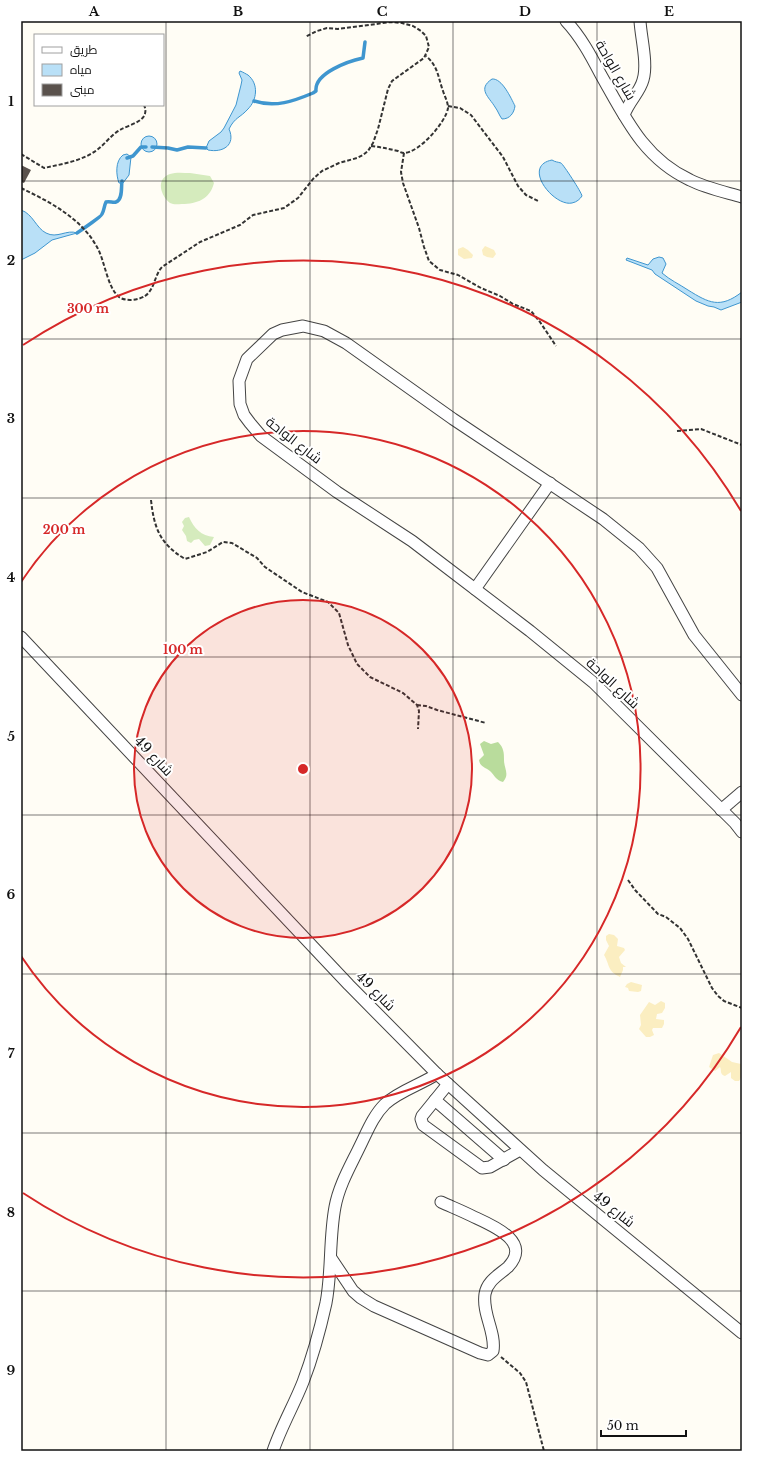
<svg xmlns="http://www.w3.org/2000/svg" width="763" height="1472" viewBox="0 0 763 1472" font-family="'Libre Baskerville',Cairo,serif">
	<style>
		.green { fill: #d5ebbd }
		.forest { fill: #b9dc9c }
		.sand { fill: #fbeec1 }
		.water { fill: #b9e0f7; stroke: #3f96cf }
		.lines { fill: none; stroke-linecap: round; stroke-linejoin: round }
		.stream { stroke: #3f96cf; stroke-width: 3.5 }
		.building { fill: #5a524d }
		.minor-casing { stroke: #444; stroke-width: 13 }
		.path { stroke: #333; stroke-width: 2; stroke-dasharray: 4 2; stroke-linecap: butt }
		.minor { stroke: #fff; stroke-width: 11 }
		.grid { fill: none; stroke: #111; stroke-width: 1; stroke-opacity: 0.55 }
		.ring { fill: none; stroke: #d62828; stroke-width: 2 }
		.labels { text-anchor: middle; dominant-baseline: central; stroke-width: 4; stroke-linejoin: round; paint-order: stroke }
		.street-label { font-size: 14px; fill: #111; stroke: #fff }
		.centre { fill: #d62828; stroke: #fff; stroke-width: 2 }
		.ring-label { font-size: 12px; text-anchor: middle; font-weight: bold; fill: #d62828; stroke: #fff; stroke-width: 4; stroke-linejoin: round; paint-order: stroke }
		.neatline { fill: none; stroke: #111; stroke-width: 1.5 }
		.grid-label { font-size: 13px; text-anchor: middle; font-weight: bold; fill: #111 }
	</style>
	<rect width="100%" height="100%" fill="#fffdf5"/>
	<!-- green -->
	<g class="green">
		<path d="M190,173l20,3 4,7c-4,16 -17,21 -32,21 -4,0 -8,1 -12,-1 -9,-7 -15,-24 0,-29 6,-2 14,-1 20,-1z"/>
		<path d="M189,517c5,11 12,19 25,20l-4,8 -5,1 -6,-7 -5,1 -3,3 -4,-2 -1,-5 -4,-6 2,-4 -2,-4 3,-4z"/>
	</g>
	<!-- forest -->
	<path class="forest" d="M484,741l7,3 7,-2c6,6 6,11 6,18 0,9 6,14 -1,22 -7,-2 -8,-6 -13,-11 -5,-4 -10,-4 -11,-11l5,-5 -4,-11z"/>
	<!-- sand -->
	<g class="sand">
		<path d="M485,246l9,4 2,4 -3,4 -6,-1 -4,-2 -1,-5z"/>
		<path d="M463,247l5,3 5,5 -1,3 -8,1 -6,-4v-6z"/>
		<path d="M609,934l5,1 4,4 -1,7 7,2 1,2 -6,7 2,6 5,4h-3v3l-3,7c-13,-6 -10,-12 -16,-22l5,-9 -3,-6v-4z"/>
		<path d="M631,982l11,3 -1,6 -3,1 -9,-1 -1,-3 -3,-1 2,-3z"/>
		<path d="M661,1001l4,2v5l-3,5 -5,1 -1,5 8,1v4l-2,4h-9l-1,2 2,5 -4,2h-4l-7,-8 2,-4 -1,-10 9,-13 6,3z"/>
		<path d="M719,1053l13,9 9,2c2,6 2,12 -2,17h-4l-4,-3v-6l-6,4c-6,-2 -3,-6 -5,-9l-5,4 -6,-4 4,-12z"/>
	</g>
	<!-- water -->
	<g class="water">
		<path d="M240,71c3,1 6,3 8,4 11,9 9,25 0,34 -8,9 -13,8 -19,20 7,16 -6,24 -21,21l-2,-2 3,-7 12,-9 3,-4 12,-23 5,-20 1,-5 -3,-7z"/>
		<path d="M492,79c10,-1 19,19 23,27 -1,7 -5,13 -13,13 -3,-4 -4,-8 -7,-12 -6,-10 -18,-18 -3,-28z"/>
		<circle cx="149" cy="144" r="8"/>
		<path d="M127,154l4,3 -2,18 -6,8h-4c-3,-8 -4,-22 4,-28z"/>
		<path d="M552,160c3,2 6,2 9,3 2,1 21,30 21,33 -2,3 -5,6 -10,7 -18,4 -51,-37 -20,-43z"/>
		<path d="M21,210c12,4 15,18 25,23 11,6 21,-4 31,0l-25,7 -17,13 -14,7z"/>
		<path d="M659,257l4,1 3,6 -4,9c8,7 17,11 26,17 21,13 32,19 54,2v10l-21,8 -7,-3 -6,-1 -12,-5 -41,-27 -3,-4 -26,-10 1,-2 21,7 5,-6z"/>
	</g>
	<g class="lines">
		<!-- stream -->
		<g class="stream">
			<path d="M254,101c21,7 40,0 59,-8l3,-2c-2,-18 33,-30 47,-33l2,-16"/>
			<path d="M152,147l16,1 9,2 11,-3 18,1"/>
			<path d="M127,158l6,-2 8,-9h5"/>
			<path d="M77,233c3,-2 25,-17 25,-19 2,-3 2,-8 4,-12 4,-1 7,1 10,0 7,-2 5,-16 6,-21"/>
		</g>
	</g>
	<!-- building -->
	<path class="building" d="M21,165l10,5 -7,13 -3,-1z"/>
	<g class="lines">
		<defs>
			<g id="minor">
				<path d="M566,21c15,16 25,35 35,54 24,42 42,83 89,105 16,8 35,12 52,17"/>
				<path d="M624,115c5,-14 16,-23 19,-35 5,-16 -2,-42 -3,-59"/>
				<path d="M475,589l75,-106"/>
				<path d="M21,637l328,348 88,89 106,96 199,163"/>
				<path d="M742,695l-48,-60 -37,-67 -18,-20 -36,-29 -150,-100 -107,-76 -22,-12 -21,-5 -21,4 -9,4 -26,25 -8,22 1,23 4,11 6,8 11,13 76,56 75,49 118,90 64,52 141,140 7,9"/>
				<path d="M721,810l21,-18"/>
				<path d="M448,1084l-26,32 -1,3 2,6 59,43 8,-1 30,-17"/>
				<path d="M435,1100l69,60"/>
				<path d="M331,1258l22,33 8,7 13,8 106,47 8,2 5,-4c3,-19 -11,-37 -8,-57 2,-13 14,-19 23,-27 25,-26 -17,-42 -36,-51 -10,-5 -20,-9 -31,-14"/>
				<path d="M273,1451c8,-24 21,-46 30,-69 10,-26 17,-52 23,-79 6,-31 3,-64 9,-96 4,-22 16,-42 25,-61 7,-14 13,-30 25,-42 14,-13 35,-19 52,-30"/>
			</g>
		</defs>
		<!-- minor casing -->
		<use href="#minor" class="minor-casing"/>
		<!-- path -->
		<g class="path">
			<path d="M448,106l12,2 11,7 32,42 15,29 8,9 12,6"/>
			<path d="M371,146c10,1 18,3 27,5 2,1 4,2 6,2 15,0 42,-31 44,-45 0,-6 -3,-11 -5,-17 -5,-14 -5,-25 -17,-35"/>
			<path d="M404,153l-3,19 2,11 16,45 5,19 5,14 11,9 18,5 23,13 19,8 13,8 18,7 9,11 16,24"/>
			<path d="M21,154l23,14c18,-4 38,-7 53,-18 8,-6 14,-15 23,-20 10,-6 31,-9 24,-25"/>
			<path d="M21,188c29,14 60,30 76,59 8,14 10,40 22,50 7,5 20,3 26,-1 10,-7 9,-20 17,-29l38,-25 40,-17 13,-10 31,-7 14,-10 15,-19 9,-8 17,-8 18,-5 6,-3 5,-4 5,-8 5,-14 10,-40 4,-8 32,-23 5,-11 -3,-11 -5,-5 -8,-5 -11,-3 -11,-1 -53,7 -11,-1 -10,3 -12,6"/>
			<path d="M677,431l24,-2 41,16"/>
			<path d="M151,500c3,28 9,44 34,59l22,-7 16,-10 9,1 25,15 8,9 37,25 26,10 11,11 9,32 9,19 13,13 33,16 14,12 2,6 -1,18"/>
			<path d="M417,705l9,1 11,4 49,13"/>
			<path d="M628,880l7,10 23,24 8,3 14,11 8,11 24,49 6,8 6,5 18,7"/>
			<path d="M501,1357l19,16 6,9 18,69"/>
		</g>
		<!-- minor -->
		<use href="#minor" class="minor"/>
	</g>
	<!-- grid -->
	<path class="grid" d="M166,21v1430M310,21v1430M453,21v1430M597,21v1430M21,181h721M21,339h721M21,498h721M21,657h721M21,815h721M21,974h721M21,1133h721M21,1291h721"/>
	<!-- distance rings -->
	<circle cx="303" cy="769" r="169" fill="#d62828" fill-opacity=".12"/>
	<g class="ring">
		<circle cx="303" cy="769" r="169"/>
		<path d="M21 582A338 338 0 1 1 21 956"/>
		<path d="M741 1027A508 508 0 0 1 23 1193M23 345A508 508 0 0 1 741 511"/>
	</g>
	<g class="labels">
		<!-- street labels -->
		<g class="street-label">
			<text transform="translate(616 70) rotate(60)">شارع الواحة</text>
			<text transform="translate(294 440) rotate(38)">شارع الواحة</text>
			<text transform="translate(613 683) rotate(43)">شارع الواحة</text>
			<text transform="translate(154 756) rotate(47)">شارع 49</text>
			<text transform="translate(376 991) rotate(45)">شارع 49</text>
			<text transform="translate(614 1209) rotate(39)">شارع 49</text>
		</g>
	</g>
	<circle cx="303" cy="769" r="6" class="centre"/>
	<g class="ring-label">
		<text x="88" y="313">300 m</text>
		<text x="64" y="534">200 m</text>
		<text x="183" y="654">100 m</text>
	</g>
	<!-- border -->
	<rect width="763" height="1472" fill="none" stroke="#ffffff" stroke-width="44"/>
	<!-- legend -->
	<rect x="34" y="34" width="130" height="72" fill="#ffffff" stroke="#a0a0a0"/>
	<rect x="42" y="47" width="20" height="6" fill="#ffffff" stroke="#a0a0a0"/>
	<text x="70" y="54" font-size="12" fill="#111111">طريق</text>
	<rect x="42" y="64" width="20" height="12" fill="#b9e0f7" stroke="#a0a0a0"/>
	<text x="70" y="74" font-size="12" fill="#111111">مياه</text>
	<rect x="42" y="84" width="20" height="12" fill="#5a524d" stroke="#a0a0a0"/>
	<text x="70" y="94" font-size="12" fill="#111111">مبنى</text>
	<!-- scale -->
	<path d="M601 1430v6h85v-6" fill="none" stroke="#111111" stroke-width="2"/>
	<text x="607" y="1430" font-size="12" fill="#111111" stroke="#ffffff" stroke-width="3" paint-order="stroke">50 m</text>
	<rect x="22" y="22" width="719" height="1428" class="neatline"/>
	<g class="grid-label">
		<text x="94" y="16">A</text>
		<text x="238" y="16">B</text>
		<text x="382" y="16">C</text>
		<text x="525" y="16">D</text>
		<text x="669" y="16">E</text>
		<text x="11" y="106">1</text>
		<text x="11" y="265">2</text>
		<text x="11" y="423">3</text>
		<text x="11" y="582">4</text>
		<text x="11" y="741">5</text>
		<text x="11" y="899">6</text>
		<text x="11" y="1058">7</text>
		<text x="11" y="1217">8</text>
		<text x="11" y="1375">9</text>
	</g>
</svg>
